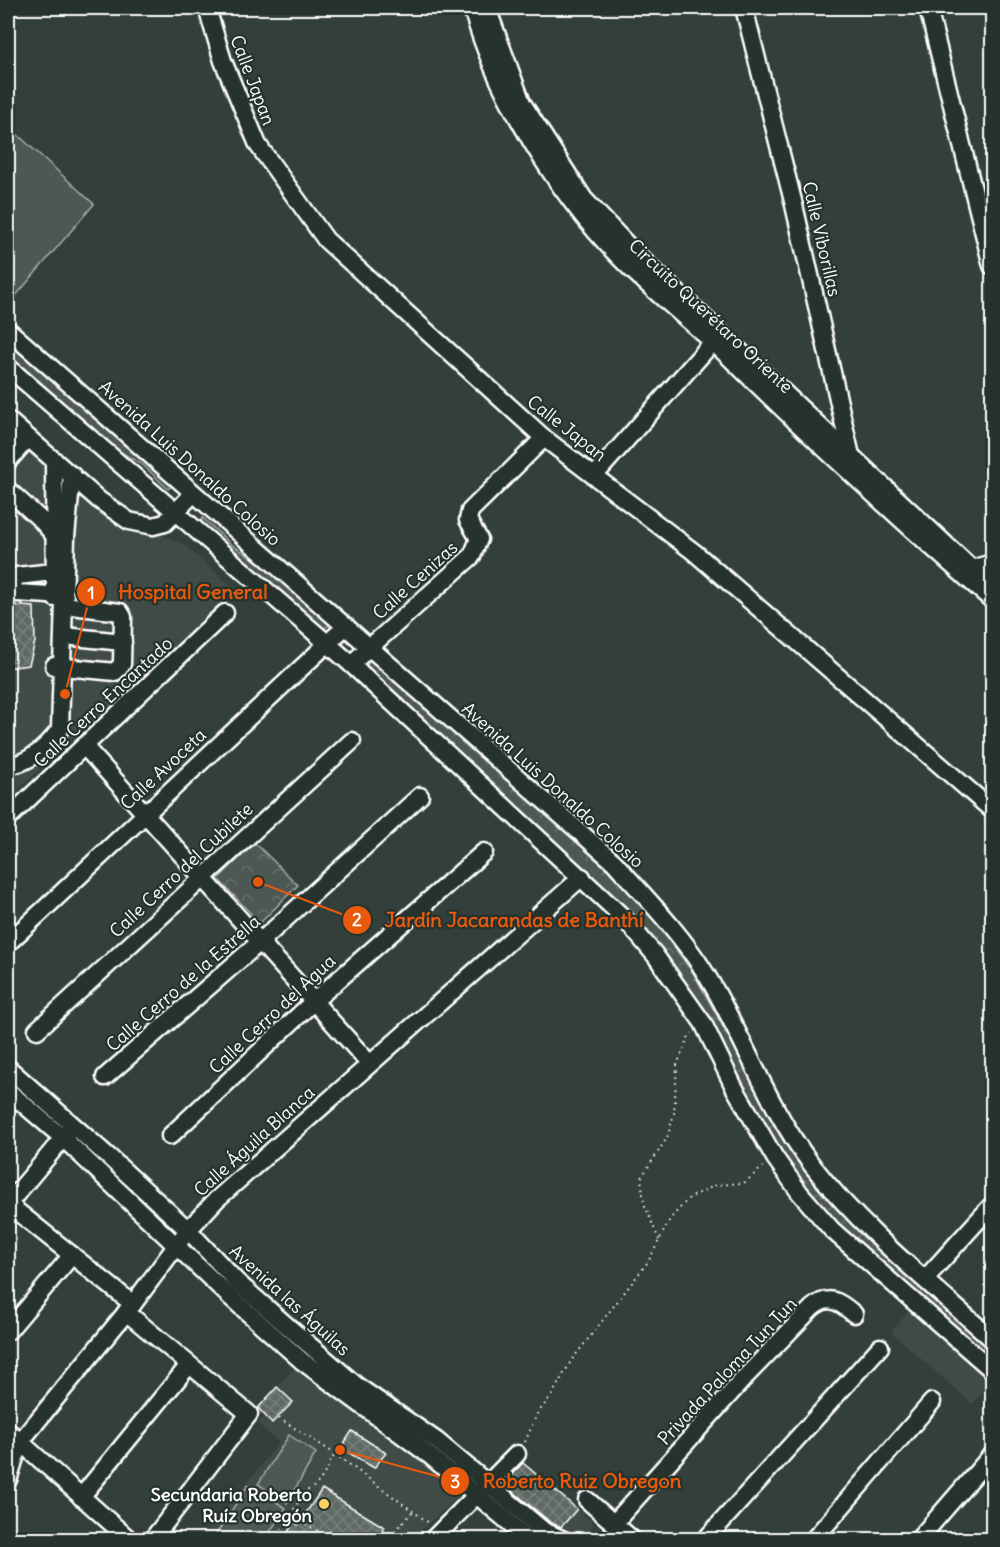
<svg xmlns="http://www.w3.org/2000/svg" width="1000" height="1547" viewBox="0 0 1000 1547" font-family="Delius,sans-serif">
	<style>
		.built { fill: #404c47 }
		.grass { fill: #4d5853; stroke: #a6aca9; stroke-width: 1.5 }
		.park { fill: url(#park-crowns); stroke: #a6aca9; stroke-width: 1.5 }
		.building { fill: url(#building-cross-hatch); stroke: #fff; stroke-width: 1.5 }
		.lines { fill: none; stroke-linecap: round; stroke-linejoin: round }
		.minor-casing { stroke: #fff; stroke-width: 21 }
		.path { stroke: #fff; stroke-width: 2; stroke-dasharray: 1.5 4.5; stroke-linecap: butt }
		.minor { stroke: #26332d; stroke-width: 16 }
		.poi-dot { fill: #ffd166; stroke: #26332d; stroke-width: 2 }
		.labels { text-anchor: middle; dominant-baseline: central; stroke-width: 4.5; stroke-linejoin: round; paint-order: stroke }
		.street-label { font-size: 18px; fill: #fff; stroke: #26332d }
		.poi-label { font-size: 18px; font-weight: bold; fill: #fff; stroke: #26332d; text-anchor: end }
		.leader { fill: none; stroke: #e8590c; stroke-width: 2 }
		.callout-dot { fill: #e8590c; stroke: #26332d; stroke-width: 2 }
		.mark-label { font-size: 18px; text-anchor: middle; font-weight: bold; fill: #fff }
		.callout-label { font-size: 20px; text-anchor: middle; font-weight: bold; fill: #e8590c; stroke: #26332d; stroke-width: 4.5; stroke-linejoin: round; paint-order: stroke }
	</style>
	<defs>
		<pattern id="park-crowns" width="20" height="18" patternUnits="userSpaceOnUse" patternTransform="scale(1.5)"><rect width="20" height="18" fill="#4d5853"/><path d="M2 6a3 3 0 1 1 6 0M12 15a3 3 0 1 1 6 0" fill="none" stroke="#68716d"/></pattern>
		<pattern id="building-cross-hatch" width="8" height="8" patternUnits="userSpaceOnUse" patternTransform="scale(1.5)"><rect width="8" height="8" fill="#5f6964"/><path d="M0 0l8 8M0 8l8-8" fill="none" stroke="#77807b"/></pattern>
	</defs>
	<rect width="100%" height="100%" fill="#333f3a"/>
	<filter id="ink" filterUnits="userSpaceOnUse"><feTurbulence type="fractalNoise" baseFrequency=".0167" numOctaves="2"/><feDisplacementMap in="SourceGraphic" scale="12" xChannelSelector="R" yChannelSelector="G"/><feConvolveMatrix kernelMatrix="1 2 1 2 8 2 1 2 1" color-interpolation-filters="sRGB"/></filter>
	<g filter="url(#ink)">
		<!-- built -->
		<g class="built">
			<path d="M8,429l98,87 39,20 16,-1 22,9 53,46 -228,209z"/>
			<path d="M911,1309l81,73 -20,22 -81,-72z"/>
			<path d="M297,1365l52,43 113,85 -50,46 -212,1 79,-97 -21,-19 6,-7 -7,-8z"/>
			<path d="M577,1509l17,15 -11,14 -25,-7z"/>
		</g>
		<!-- grass -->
		<g class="grass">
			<path d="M8,126l86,78 -86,101v-37l7,-7 -7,-7z"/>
			<path d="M289,1435l27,18 -29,50 -29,-19z"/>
			<path d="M248,1485l38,23 -21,31h-52z"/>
		</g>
		<!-- park -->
		<g class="park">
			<path d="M8,342l165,143 -5,4 -25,-24 -33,-19 -102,-89z"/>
			<path d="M203,518l29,27 35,23 63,56 -11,8 -120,-107z"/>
			<path d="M372,659l222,196 44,44 56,75 80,146 36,58 61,66 121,108v11l-136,-121 -45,-48 -42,-57 -59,-113 -34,-55 -26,-33 -61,-63 -226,-204z"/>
			<path d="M255,843l43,42 -38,38 -42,-44z"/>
		</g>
		<!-- building -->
		<g class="building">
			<path d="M8,605l26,2 1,35 -6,23 -21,3z"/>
			<path d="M277,1387l16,15 -21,21 -14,-15z"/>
			<path d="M352,1431l34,22 -12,15 -33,-20z"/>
			<path d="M523,1463l54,46 -16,18 -11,-5 -47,-39z"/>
			<path d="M322,1489l62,38 -7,12h-93l10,-17 4,3z"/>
		</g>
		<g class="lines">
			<defs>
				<g id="minor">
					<path d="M207,8l16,53 35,84 68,95 218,198 150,114 298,258"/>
					<path d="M472,8c24,87 86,187 149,251 34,35 73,64 108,98 86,84 173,165 263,243"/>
					<path d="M487,8l35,95 62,96 49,52 339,318 20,16"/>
					<path d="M744,8l50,197 57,251"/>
					<path d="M928,8l64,258"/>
					<path d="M8,330l606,532c31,35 65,69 90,109 39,62 63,136 108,194 51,66 119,119 180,174"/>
					<path d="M8,367l343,297 273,254 31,37 48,68 31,64 41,71 25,35 32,37 160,140"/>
					<path d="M8,420l91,80 30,21 24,5 12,-3 28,-29"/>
					<path d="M8,441l10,-12"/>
					<path d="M54,460l1,138"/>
					<path d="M8,461l20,-23"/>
					<path d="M595,475l124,-140"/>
					<path d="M8,490l33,30 13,15"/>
					<path d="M965,571l27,-8"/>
					<path d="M53,572l-36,4 -5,9 5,8 48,3"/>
					<path d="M64,636l59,6"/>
					<path d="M351,664l121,-108 7,-17 -11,-19 2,-9 74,-73"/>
					<path d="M54,666l61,6 7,-8 1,-47 -3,-5 -56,-7"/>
					<path d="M85,747l284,316"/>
					<path d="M8,765c20,0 41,-20 52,-36l6,-192 6,-62"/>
					<path d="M8,818l217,-205"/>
					<path d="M8,943l338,-317"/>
					<path d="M37,1030l315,-289"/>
					<path d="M8,1068l101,89 79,73 49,52 56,49 64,55 80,55 107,90 20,9"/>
					<path d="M105,1077l155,-135 160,-146"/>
					<path d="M8,1091l55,47 165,157 74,66 127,94 101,85"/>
					<path d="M170,1136l144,-135 170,-149"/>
					<path d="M8,1204l125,100"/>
					<path d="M8,1204l61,-73"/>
					<path d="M925,1279l67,-74"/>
					<path d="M126,1312l123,102 -97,126"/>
					<path d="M8,1331l64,-76"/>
					<path d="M8,1431l122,109"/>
					<path d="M8,1480l12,-38 113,-138 55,-74 28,-30 366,-323"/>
					<path d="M81,1497l108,-132"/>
					<path d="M587,1500l46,40"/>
					<path d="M616,1526v-5l130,-145 66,-68c17,-14 27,-7 42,6"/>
					<path d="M8,1537l2,3"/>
					<path d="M432,1540l85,-86"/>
					<path d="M705,1540l175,-193"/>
					<path d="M813,1540l119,-138"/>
					<path d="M918,1540l72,-83"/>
				</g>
			</defs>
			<!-- minor casing -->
			<use href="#minor" class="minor-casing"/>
			<!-- path -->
			<g class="path">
				<path d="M659,1240l-15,-37 -3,-25 26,-40 7,-24 3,-49 11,-27 4,-5"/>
				<path d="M279,1418l56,36 94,69"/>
				<path d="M525,1442l12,-28 15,-19 19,-34 77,-99 22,-43 19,-21 27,-13 28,-2 19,-16"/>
				<path d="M290,1515l31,18 -1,3 6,4"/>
				<path d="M275,1540l30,-49c16,-4 22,-24 30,-37"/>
				<path d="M387,1540l26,-29"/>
			</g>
			<!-- minor -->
			<use href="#minor" class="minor"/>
		</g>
	</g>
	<!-- markers -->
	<circle class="poi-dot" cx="324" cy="1504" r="6"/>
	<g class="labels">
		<!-- street labels -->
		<g class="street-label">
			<text transform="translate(253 80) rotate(69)">Calle Japan</text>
			<text transform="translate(822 239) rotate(77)">Calle Viborillas</text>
			<text transform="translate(711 316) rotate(43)">Circuito Querétaro Oriente</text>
			<text transform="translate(567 428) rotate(38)">Calle Japan</text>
			<text transform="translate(190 463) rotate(42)">Avenida Luis Donaldo Colosio</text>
			<text transform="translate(415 580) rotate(-42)">Calle Cenizas</text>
			<text transform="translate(103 702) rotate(-43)">Calle Cerro Encantado</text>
			<text transform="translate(163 769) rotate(-43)">Calle Avoceta</text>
			<text transform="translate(553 785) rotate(42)">Avenida Luis Donaldo Colosio</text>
			<text transform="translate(181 870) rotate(-43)">Calle Cerro del Cubilete</text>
			<text transform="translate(183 983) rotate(-41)">Calle Cerro de la Estrella</text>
			<text transform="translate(272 1014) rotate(-43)">Calle Cerro del Agua</text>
			<text transform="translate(254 1141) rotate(-42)">Calle Águila Blanca</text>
			<text transform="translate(290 1300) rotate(42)">Avenida las Águilas</text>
			<text transform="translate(727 1371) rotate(-47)">Privada Paloma Tun Tun</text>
		</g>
		<!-- poi labels -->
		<g class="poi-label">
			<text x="312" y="1494">Secundaria Roberto<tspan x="312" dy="21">Ruíz Obregón</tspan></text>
		</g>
	</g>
	<!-- callouts -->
	<path class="leader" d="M65 694L91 592M258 882L357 920M340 1450L455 1481"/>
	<g class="callout-dot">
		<circle cx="65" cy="694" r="6"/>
		<circle cx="258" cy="882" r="6"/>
		<circle cx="340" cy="1450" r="6"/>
		<circle cx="91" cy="592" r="15"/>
		<circle cx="357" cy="920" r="15"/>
		<circle cx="455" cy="1481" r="15"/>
	</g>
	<g class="mark-label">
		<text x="91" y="599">1</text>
		<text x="357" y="926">2</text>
		<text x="455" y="1488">3</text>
	</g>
	<g class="callout-label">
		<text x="193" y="599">Hospital General</text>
		<text x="514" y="927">Jardín Jacarandas de Banthí</text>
		<text x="582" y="1488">Roberto Ruiz Obregon</text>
	</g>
	<!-- margin -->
	<rect width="1000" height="1547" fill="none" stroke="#26332d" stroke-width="30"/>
	<rect x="15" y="15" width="970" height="1517" fill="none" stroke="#fff" stroke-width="2" filter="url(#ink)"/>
</svg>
